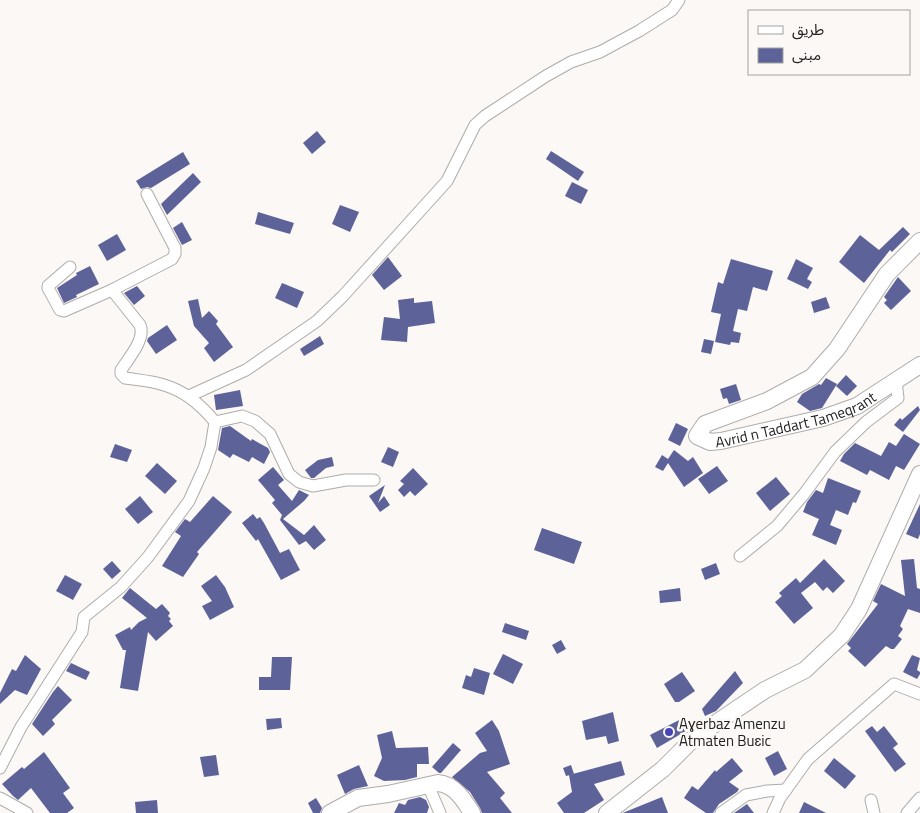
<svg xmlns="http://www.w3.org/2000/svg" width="920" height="813" viewBox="0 0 920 813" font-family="'Titillium Web','Noto Sans Arabic',sans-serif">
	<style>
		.building { fill: #5d6398 }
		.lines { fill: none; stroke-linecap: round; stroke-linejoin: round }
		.street-casing { stroke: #aeacaa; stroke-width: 13 }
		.secondary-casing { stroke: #aeacaa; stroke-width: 18 }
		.street { stroke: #fff; stroke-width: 11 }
		.secondary { stroke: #fff; stroke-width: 16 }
		.poi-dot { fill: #4845bb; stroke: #fbf8f6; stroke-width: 2 }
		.labels { text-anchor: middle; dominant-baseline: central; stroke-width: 5; stroke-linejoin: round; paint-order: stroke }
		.street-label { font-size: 15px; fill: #222121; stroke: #fbf8f6 }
		.poi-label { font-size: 15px; fill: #222121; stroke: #fbf8f6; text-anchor: start }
	</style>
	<rect width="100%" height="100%" fill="#fbf8f6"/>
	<!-- building -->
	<g class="building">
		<path d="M317,131l9,11 -14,12 -9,-11z"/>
		<path d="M551,151l33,21 -6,9 -32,-22z"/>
		<path d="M183,152l7,12 -39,24 -4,-1 -6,2 -5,-8z"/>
		<path d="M193,173l8,9 -34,33 -6,-11z"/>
		<path d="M572,182l16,8 -7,14 -16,-8z"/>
		<path d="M340,205l19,7 -9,20 -18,-8z"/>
		<path d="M258,212l36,11 -4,11 -35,-10z"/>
		<path d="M182,222l10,18 -10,5 -9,-17z"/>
		<path d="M903,227l7,7 -18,18 -2,-2 -26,33 -25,-21 21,-27 19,15z"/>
		<path d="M117,234l9,16 -19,11 -9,-16z"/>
		<path d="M388,257l14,19 -18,14 -12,-15z"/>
		<path d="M731,259l42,12 -6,20 -14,-4 -6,24 -9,-2 -5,22 8,2 -2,10 -8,-1 -1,3 -15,-3 6,-28 -10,-2 7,-30 5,2z"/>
		<path d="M796,259l17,9 -6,11 5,3 -4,7 -21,-10z"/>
		<path d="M90,266l9,18 -23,11 1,2 -13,6 -7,-15 20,-13 -1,-2z"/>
		<path d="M898,277l13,14 -20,19 -7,-7 3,-3 -3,-3z"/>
		<path d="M282,283l22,9 -7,16 -22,-10z"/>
		<path d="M137,286l8,10 -11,9 -10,-12z"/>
		<path d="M826,297l4,11 -16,5 -3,-11z"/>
		<path d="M414,298v5l18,-2 3,22 -27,4 -1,15 -26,-2 3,-23 16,2 -2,-19z"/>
		<path d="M198,299l4,19 7,-7 9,10 -2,3 17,23 -19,15 -10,-14 5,-5 -15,-17 -6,-25z"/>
		<path d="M167,325l10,15 -21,14 -9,-13 1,-3z"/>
		<path d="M320,336l4,8 -20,12 -4,-7z"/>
		<path d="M704,339l10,2 -3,13 -10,-2z"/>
		<path d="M846,375l11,11 -10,10 -11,-10z"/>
		<path d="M826,378l11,6 -15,24 -12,3 -13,-9 5,-8 17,-10 2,1z"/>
		<path d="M736,384l5,16 -12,4 -2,-6 -4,1 -3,-10z"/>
		<path d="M240,390l3,16 -27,4 -2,-15z"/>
		<path d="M918,406l2,4 -17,22 -9,-7 6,-7 2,2z"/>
		<path d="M676,423l12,6 -8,17 -12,-6z"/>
		<path d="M230,426l21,15 1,-2 16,9 2,4 -6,12 -12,-7 -3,5 -16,-8 -3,4 -12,-8 4,-22z"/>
		<path d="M904,434l16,10 -16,26 -8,-4 -7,14 -19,-10 -3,5 -27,-14 4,-7 11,-11 26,13 8,-14 7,4z"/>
		<path d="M115,444l17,6 -5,12 -17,-5z"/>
		<path d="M388,447l11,5 -6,15 -12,-5z"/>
		<path d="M674,450l14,11 5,-4 10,16 -19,14 -16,-24 -5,8 -8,-4 7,-12 6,4z"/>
		<path d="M332,457l2,9 -8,2 -12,10h-3l-6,-8 13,-10z"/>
		<path d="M157,463l20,18 -12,13 -20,-18z"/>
		<path d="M717,466l11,15 -19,13 -11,-15z"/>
		<path d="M273,467l11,13 -6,5 14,16 7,-11 10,5 -5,6 -21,18 21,16 10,-10 12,15 -12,10 -8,-9 -7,4 -19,-25 2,-5 -10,-12 3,-3 -17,-20z"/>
		<path d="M413,468l15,16 -13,12 -5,-5 -6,6 -6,-7 6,-6 -4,-3z"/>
		<path d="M776,477l14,17 -20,17 -14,-18z"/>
		<path d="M828,478l33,13 -5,12 -3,-1 -5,13 -12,-5 -6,15 12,5 -6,15 -24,-10 7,-16 -16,-7 4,-10 9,-12 7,3z"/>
		<path d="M385,485l-7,18 6,-7 6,9 -10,7 -11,-16z"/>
		<path d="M140,496l13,16 -15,12 -13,-15z"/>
		<path d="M213,496l19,16 -35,40 2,2 -16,23 -21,-11 19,-30 -6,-4 10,-13 5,3z"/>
		<path d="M920,504v30l-2,5 -12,-5z"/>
		<path d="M253,514l4,5 3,-2 4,6 16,30 9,-4 11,21 -19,10 -23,-41 -2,2 -14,-18z"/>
		<path d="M542,528l40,14 -8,22 -40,-14z"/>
		<path d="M824,559l21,22 -12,12 -6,-6 -4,4 -8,-9 -14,11 12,15 -19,16 -19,-22 7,-6 -3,-3 17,-15 4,5z"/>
		<path d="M914,559l3,29 3,1v24l-12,-4 -8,17 3,3 -5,7 4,3 -8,10h-3l-5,-3 -21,21 -17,-16 3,-3 -4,-4 31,-40 -5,-3 8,-17 24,12 -4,-36z"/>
		<path d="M112,561l9,10 -9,8 -9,-10z"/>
		<path d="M716,563l4,11 -15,6 -4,-11z"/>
		<path d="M65,575l17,9 -9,16 -17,-9z"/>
		<path d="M216,575l9,12 9,20 -24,13 -8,-14 10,-5 -11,-15z"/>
		<path d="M130,588l26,21 6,-5 8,9 -2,3 3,3 -2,2 4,5 -17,15 -8,-9 -10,59 -18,-3 6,-38h-3l-8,-15 15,-8 1,3 8,-8 8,-4 -25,-20z"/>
		<path d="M680,588l1,13 -21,2 -1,-12z"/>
		<path d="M505,623l24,8 -3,9 -24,-8z"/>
		<path d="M561,640l5,9 -9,5 -5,-9z"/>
		<path d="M503,654l20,10 -10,20 -20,-10z"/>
		<path d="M25,655l16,14 -14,26 -12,-5 -15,14v-11l12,-24 4,2z"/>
		<path d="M912,655l8,3 -3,12 3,2v2l-3,5 -14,-7z"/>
		<path d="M272,657h20l-2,33h-31v-13h12z"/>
		<path d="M71,663l19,9 -4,8 -20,-9z"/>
		<path d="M474,668l16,5 -6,22 -22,-7 4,-13 5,2z"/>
		<path d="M735,671l8,12 -27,28 -11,5 -3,-7z"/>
		<path d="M682,672l13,19 -16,11h-4l-11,-18z"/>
		<path d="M58,686l14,14 -20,20 3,4 -12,12 -11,-12 21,-32z"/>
		<path d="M613,712l6,29 -11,3 -2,-8 -20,4 -4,-19z"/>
		<path d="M685,717l6,11 -34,20 -7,-13z"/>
		<path d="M281,718l1,10 -15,2 -1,-11z"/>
		<path d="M492,720l7,11 11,33 -23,8 18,21 -5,5 12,15h-30l-2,-5 -10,-16 -18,-15 28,-24 7,-2 -12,-18z"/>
		<path d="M872,726l5,6 7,-6 14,18 -5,4 13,16 -11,8 -30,-41z"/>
		<path d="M392,731l4,17 32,-1 1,17h-12v13l-12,3 -21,1 -10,-5 8,-18 -5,-23z"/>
		<path d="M453,743l8,7 -20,23h-2l-7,-6z"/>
		<path d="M778,751l9,18 -13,7 -9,-18z"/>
		<path d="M44,752l26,36 -7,5 11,15 -7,5h-17l-19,-25 -13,12 -5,-4 -11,-12 20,-17 2,2z"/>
		<path d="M216,755l3,20 -15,2 -4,-20z"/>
		<path d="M732,758l11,13 -14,11 10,7 -2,3 -18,12 -6,9h-7l-22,-15 8,-12 6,4 17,-20 1,2z"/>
		<path d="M834,758l22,18 -11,13 -21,-18z"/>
		<path d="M621,761l4,14 -31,9 10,16 -20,13h-20l-7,-10 15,-11 -3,-17z"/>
		<path d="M359,765l9,21 -14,3 -9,5 -8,-19z"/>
		<path d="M571,765l3,9 -8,2 -3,-8z"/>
		<path d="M420,797l6,3 3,7 -2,6h-33l5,-10 6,2 3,-5z"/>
		<path d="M662,797l6,16h-45l2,-1z"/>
		<path d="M316,798l6,10 -2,5h-7l-5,-10z"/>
		<path d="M157,800l1,13h-22l-1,-11z"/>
		<path d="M804,802l22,11h-27z"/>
		<path d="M747,804l7,9h-20z"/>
	</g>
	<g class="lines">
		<defs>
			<g id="street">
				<path d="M70,267l-22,19v2l12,22 4,1 48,-21 60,-31 3,-5v-6l-28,-54"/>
				<path d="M189,396l57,-26 71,-49 26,-25 104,-115 28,-56 10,-9 61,-40 25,-14 29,-10 39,-21 33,-21 7,-10"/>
				<path d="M215,422l27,-6 13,5 15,13 19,40 10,8 14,4 33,-6h28"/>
				<path d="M740,556l37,-30 27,-32 31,-42 31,-30 32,-24 -2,-17"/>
				<path d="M0,768l21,-41 61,-95 2,-15 37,-30 27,-30 41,-56 15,-33 7,-21 4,-25c-13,-16 -30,-31 -51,-37 -12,-4 -26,-5 -39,-7l-4,-4v-4c7,-11 25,-31 19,-45l-28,-35"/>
				<path d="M428,785l12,28"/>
				<path d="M0,798l27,15"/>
				<path d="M871,800l3,13"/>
				<path d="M721,813l25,-18 21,-4 19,-1"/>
				<path d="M773,813l7,-15 28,-39 86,-75 26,10"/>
				<path d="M907,813l13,-15"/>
			</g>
			<g id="secondary">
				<path id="s1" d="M920,241l-33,33 -50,75 -25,28 -45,24 -62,23 -8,12 13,6 11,-1 102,-23 34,-12 63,-41"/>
				<path d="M330,813l28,-15 30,-4 50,-11c16,1 26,17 34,30"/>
				<path d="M607,813l56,-44 31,-31 71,-48 40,-20 37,-35 17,-26 61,-135"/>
			</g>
		</defs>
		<!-- street casing -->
		<use href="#street" class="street-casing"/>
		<!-- secondary casing -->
		<use href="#secondary" class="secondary-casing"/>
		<!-- street -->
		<use href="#street" class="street"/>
		<!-- secondary -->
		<use href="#secondary" class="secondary"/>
	</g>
	<!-- markers -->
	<circle class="poi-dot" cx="669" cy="732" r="5"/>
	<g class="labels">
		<!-- street labels -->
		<g class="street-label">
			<text stroke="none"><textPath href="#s1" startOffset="409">Avrid n Taddart Tameqrant</textPath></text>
		</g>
		<!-- poi labels -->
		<g class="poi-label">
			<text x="679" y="723">Aɣerbaz Amenzu<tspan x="679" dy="17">Atmaten Buɛic</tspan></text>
		</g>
	</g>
	<!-- legend -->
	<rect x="748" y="10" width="162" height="65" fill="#fbf8f6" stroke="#a4a2a1"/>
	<rect x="758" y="26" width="25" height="8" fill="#ffffff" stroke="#a4a2a1"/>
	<text x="792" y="35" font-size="15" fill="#222121">طريق</text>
	<rect x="758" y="48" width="25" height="15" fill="#5d6398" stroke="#a4a2a1"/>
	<text x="792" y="60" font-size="15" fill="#222121">مبنى</text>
</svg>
